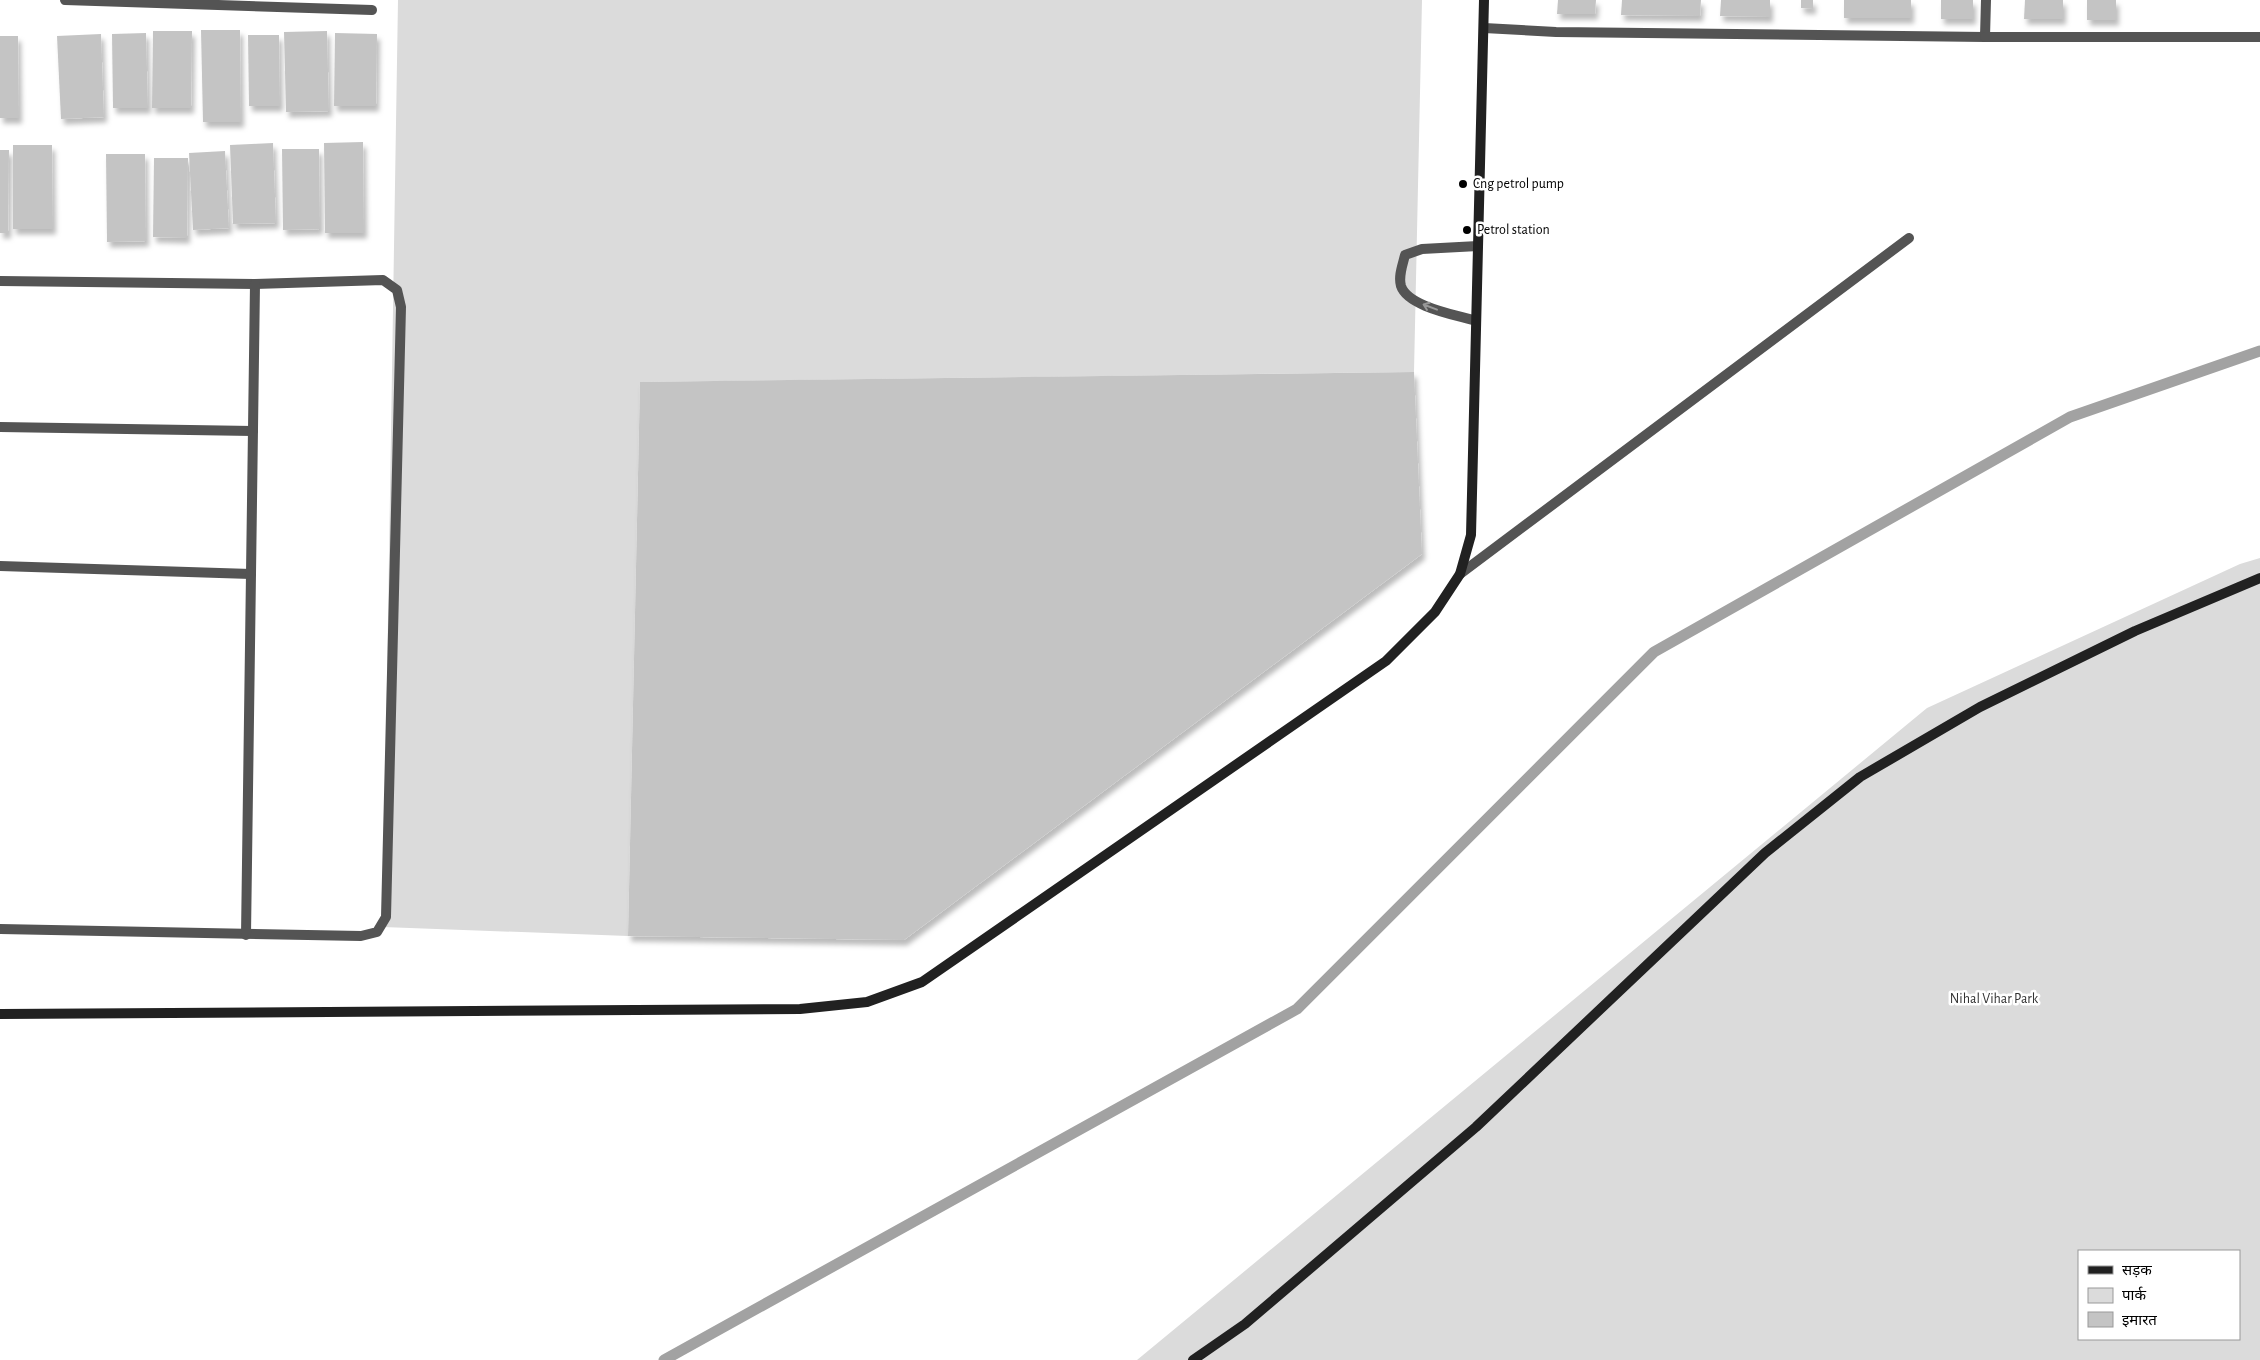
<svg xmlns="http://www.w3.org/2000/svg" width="2260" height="1360" viewBox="0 0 2260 1360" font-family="'Alegreya Sans','Noto Sans Devanagari',sans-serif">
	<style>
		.green { fill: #dbdbdb; fill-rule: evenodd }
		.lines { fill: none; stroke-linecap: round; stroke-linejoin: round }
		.stream { stroke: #a2a2a2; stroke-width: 11 }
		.building { fill: #c4c4c4; filter: url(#shadow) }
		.lane { stroke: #545454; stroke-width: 10 }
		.street { stroke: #545454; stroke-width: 10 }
		.secondary { stroke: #212121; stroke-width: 10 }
		.oneway { stroke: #989898 }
		.poi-dot { fill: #000; stroke: #fff; stroke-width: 2 }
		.labels { text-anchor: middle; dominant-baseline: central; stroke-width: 5; stroke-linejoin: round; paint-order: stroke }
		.poi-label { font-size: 14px; fill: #000; stroke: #fff; text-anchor: start }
		.park-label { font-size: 14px; fill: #323232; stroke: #fff }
	</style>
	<defs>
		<filter id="shadow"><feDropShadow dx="3" dy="5.5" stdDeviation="2.5" flood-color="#0004"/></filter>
	</defs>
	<rect width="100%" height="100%" fill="#fff"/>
	<!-- green -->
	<g class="green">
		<path d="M398,0h1024l-8,372 -774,10 -12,554 -245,-9z"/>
		<path d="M2260,558v802h-1123l790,-652 313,-144zM2079,1251h160v88h-160z"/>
	</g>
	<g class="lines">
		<!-- stream -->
		<path class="stream" d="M664,1360l633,-351 357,-357 416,-235 190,-66"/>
	</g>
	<!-- building -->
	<g class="building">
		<path d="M1558,0h38l-1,14h-38z"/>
		<path d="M1622,0h79l-1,16 -79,-1z"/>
		<path d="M1721,0h49v17l-50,-1z"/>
		<path d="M1801,0h12v9l-12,-1z"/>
		<rect x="1844" y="0" width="67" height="18"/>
		<rect x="1941" y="0" width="32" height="19"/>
		<path d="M2025,0h38v19h-39z"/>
		<rect x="2087" y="0" width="29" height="20"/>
		<path d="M201,30h39l1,92h-38z"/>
		<path d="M153,31h39l-1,77h-39z"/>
		<path d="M327,31l2,80 -43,1 -2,-80z"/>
		<path d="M146,33l2,75h-35l-1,-74z"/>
		<path d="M335,33l42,1 -1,72h-42z"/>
		<path d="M101,34l3,83 -43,2 -4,-83z"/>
		<path d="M248,35h31l1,71h-31z"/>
		<path d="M0,36h18l1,82h-19z"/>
		<path d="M363,142l1,91h-39l-1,-90z"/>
		<path d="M273,143l3,80 -43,1 -3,-79z"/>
		<path d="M13,145h39l1,84h-40z"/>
		<path d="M282,149h37l1,80 -37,1z"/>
		<path d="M0,150h9l-1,83h-8z"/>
		<path d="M225,151l4,77 -36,2 -4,-77z"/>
		<path d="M106,154h39l1,87 -39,1z"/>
		<path d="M154,158h34l-1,80 -34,-1z"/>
		<path d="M1414,372l8,182 -518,386 -276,-4 12,-554z"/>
	</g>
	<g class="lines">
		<!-- lane -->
		<g class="lane">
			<path d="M1476,321c-19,-6 -68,-14 -75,-35 -3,-10 2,-22 4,-31l17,-6 56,-3"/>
			<path d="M1460,574l449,-336"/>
		</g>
		<!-- street -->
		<g class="street">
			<path d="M65,0l307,10"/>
			<path d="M1484,28l72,4 429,5 1,-37"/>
			<path d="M1985,37h275"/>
			<path d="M0,281l255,3 128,-4 14,10 4,17 -15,610 -9,15 -16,4 -361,-7"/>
			<path d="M0,427l253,4"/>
			<path d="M0,566l251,8"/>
			<path d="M246,935l9,-651"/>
		</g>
		<!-- secondary -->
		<g class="secondary">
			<path d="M0,1014l800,-5 67,-7 55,-20 464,-321 49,-49 25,-38 11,-39 13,-535"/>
			<path d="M1193,1360l52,-36 231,-197 289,-274 95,-76 120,-70 155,-76 125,-53"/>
		</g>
	</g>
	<!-- one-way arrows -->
	<defs><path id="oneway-shaft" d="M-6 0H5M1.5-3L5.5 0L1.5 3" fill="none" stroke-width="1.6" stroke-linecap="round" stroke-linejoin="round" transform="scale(1.25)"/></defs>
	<use class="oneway" href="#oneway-shaft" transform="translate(1430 307) rotate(-159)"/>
	<!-- markers -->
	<g class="poi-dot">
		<circle cx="1463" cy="184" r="5"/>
		<circle cx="1467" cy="230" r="5"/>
	</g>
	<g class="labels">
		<!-- poi labels -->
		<g class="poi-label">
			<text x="1473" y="184">Cng petrol pump</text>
			<text x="1477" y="230">Petrol station</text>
		</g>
		<!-- park labels -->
		<g class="park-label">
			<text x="1994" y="999">Nihal Vihar Park</text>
		</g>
	</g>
	<!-- legend -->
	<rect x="2078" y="1250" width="162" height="90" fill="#ffffff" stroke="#999999"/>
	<rect x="2088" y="1266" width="25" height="8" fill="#212121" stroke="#999999"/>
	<text x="2122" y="1275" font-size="15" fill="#000000">सड़क</text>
	<rect x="2088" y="1288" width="25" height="15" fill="#dbdbdb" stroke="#999999"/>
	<text x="2122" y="1300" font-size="15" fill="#000000">पार्क</text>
	<rect x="2088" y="1312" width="25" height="15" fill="#c4c4c4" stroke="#999999"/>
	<text x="2122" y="1325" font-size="15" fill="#000000">इमारत</text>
</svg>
